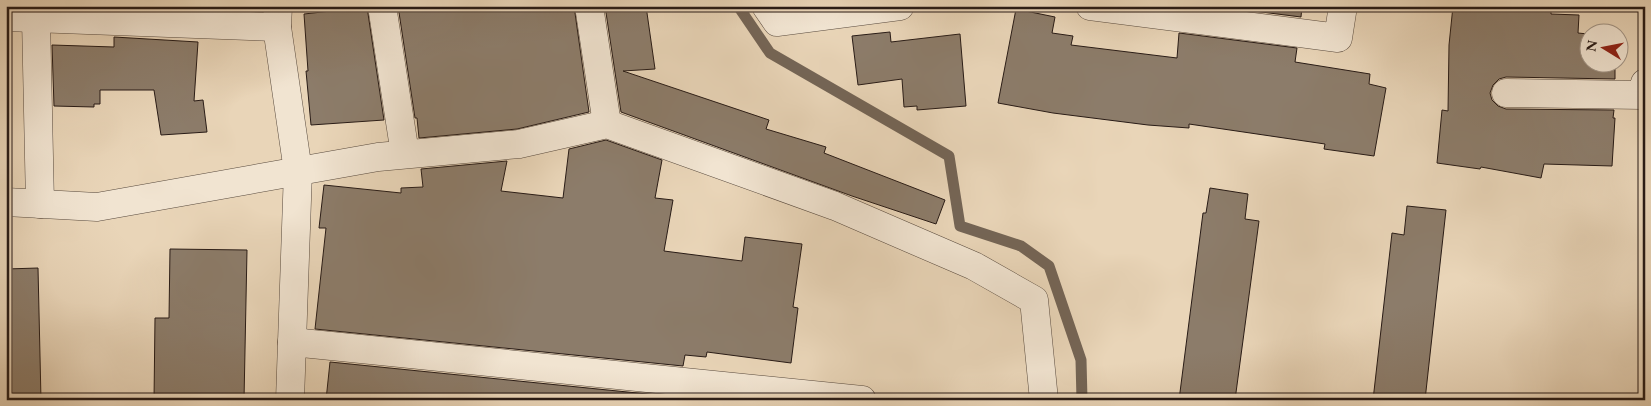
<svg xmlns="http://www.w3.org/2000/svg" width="1651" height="406" viewBox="0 0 1651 406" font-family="'EB Garamond',serif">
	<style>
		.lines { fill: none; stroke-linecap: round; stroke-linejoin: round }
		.stream { stroke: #746556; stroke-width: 11 }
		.building { fill: #8c7c6a; stroke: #281b16 }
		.minor-casing { stroke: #584a3e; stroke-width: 29 }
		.minor { stroke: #f1e4d1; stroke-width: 28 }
	</style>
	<rect width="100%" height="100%" fill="#e9d5b8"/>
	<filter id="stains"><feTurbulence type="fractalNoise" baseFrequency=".004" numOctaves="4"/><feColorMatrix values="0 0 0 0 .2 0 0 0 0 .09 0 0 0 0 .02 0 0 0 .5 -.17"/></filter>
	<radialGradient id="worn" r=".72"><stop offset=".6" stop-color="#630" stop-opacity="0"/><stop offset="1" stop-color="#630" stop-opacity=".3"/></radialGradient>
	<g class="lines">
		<!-- stream -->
		<path class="stream" d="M738,6l32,47 179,103 11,70 61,20 28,20 32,94 1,40"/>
	</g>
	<!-- building -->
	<g class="building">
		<path d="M398,6h176l15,106 -72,17 -98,9 -2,-20h-2z"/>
		<path d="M605,6h41l9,63 -32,2 146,49 -3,9 60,18 -2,6 121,47 -9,24 -84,-28 -231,-84z"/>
		<path d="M1214,6h88l-1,11z"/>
		<path d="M1453,6h98v8l28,1 -1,18 10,1v28l27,2v15l-109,-2 -7,2 -6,6 -3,8 2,7 6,6 8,3 108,1 -1,8h2l-3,48 -68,-2 -3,14 -60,-11 -1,2 -43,-6 5,-53 6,1 1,-66z"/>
		<path d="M367,7l17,113 -73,5 -5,-54h2l-4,-57z"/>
		<path d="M1016,9l39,8 -3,16 21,3 -2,9 106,13 2,-25 118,15 -2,14 75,12 -1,10 17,4 -12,68 -50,-7 1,-5 -136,-20v4l-41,-3 -95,-12 -55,-10z"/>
		<path d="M890,32l1,10 69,-8 6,72 -49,4v-4l-13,1 -2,-28 -44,6 -6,-49z"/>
		<path d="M114,37l84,5 -4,59 9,-1 4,32 -46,3 -7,-45h-54v14h-6v3l-40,-1 -2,-61 62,2z"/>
		<path d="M606,140l56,20 -7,38 18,2 -9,51 78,10 3,-24 57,7 -9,63 5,1 -7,55 -84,-11 -1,5 -21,-2 -2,11 -368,-37 11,-101h-7l5,-43 77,8v-5l22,-1 -2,-18 86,-8 -6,30 62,7 6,-49z"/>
		<path d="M1210,188l38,6 -3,25 14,2 -24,179h-56l24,-187h3z"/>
		<path d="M1407,206l39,4 -21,190h-52l19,-167 12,2z"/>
		<path d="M170,249l77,1 -3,150h-90l1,-82h14z"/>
		<path d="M38,268l3,132h-35v-131z"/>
		<path d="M330,362l347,35v3h-351z"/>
	</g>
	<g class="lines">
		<defs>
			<g id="minor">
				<path d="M278,6l-1,21 21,144 -8,229"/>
				<path d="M382,6l23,148"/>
				<path d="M589,6l18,118"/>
				<path d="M766,6l11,16 123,-16"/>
				<path d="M1090,6l248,32 5,-32"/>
				<path d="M6,17l271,10"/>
				<path d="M36,18l4,186"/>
				<path d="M1506,93l136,2 3,-12"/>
				<path d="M6,202l91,5 281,-50 141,-13 88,-20 228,82 139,60 60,34 10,100"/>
				<path d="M292,342l570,58"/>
			</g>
		</defs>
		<!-- minor casing -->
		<use href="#minor" class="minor-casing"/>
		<!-- minor -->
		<use href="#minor" class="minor"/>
	</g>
	<!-- margin -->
	<rect width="1651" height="406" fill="none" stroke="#e9d5b8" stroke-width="25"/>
	<rect x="8" y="8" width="1636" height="391" fill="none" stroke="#281b16" stroke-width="2.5"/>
	<rect x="12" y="12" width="1626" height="381" fill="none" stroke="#281b16"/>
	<!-- north arrow -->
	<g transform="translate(1604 48) rotate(280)"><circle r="24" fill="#f1e4d1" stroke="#a19486"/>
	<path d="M0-4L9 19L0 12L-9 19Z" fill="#8f2418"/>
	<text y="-8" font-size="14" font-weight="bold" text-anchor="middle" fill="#281b16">N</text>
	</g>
	<rect width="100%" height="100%" filter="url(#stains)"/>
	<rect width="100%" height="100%" fill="url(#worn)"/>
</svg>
